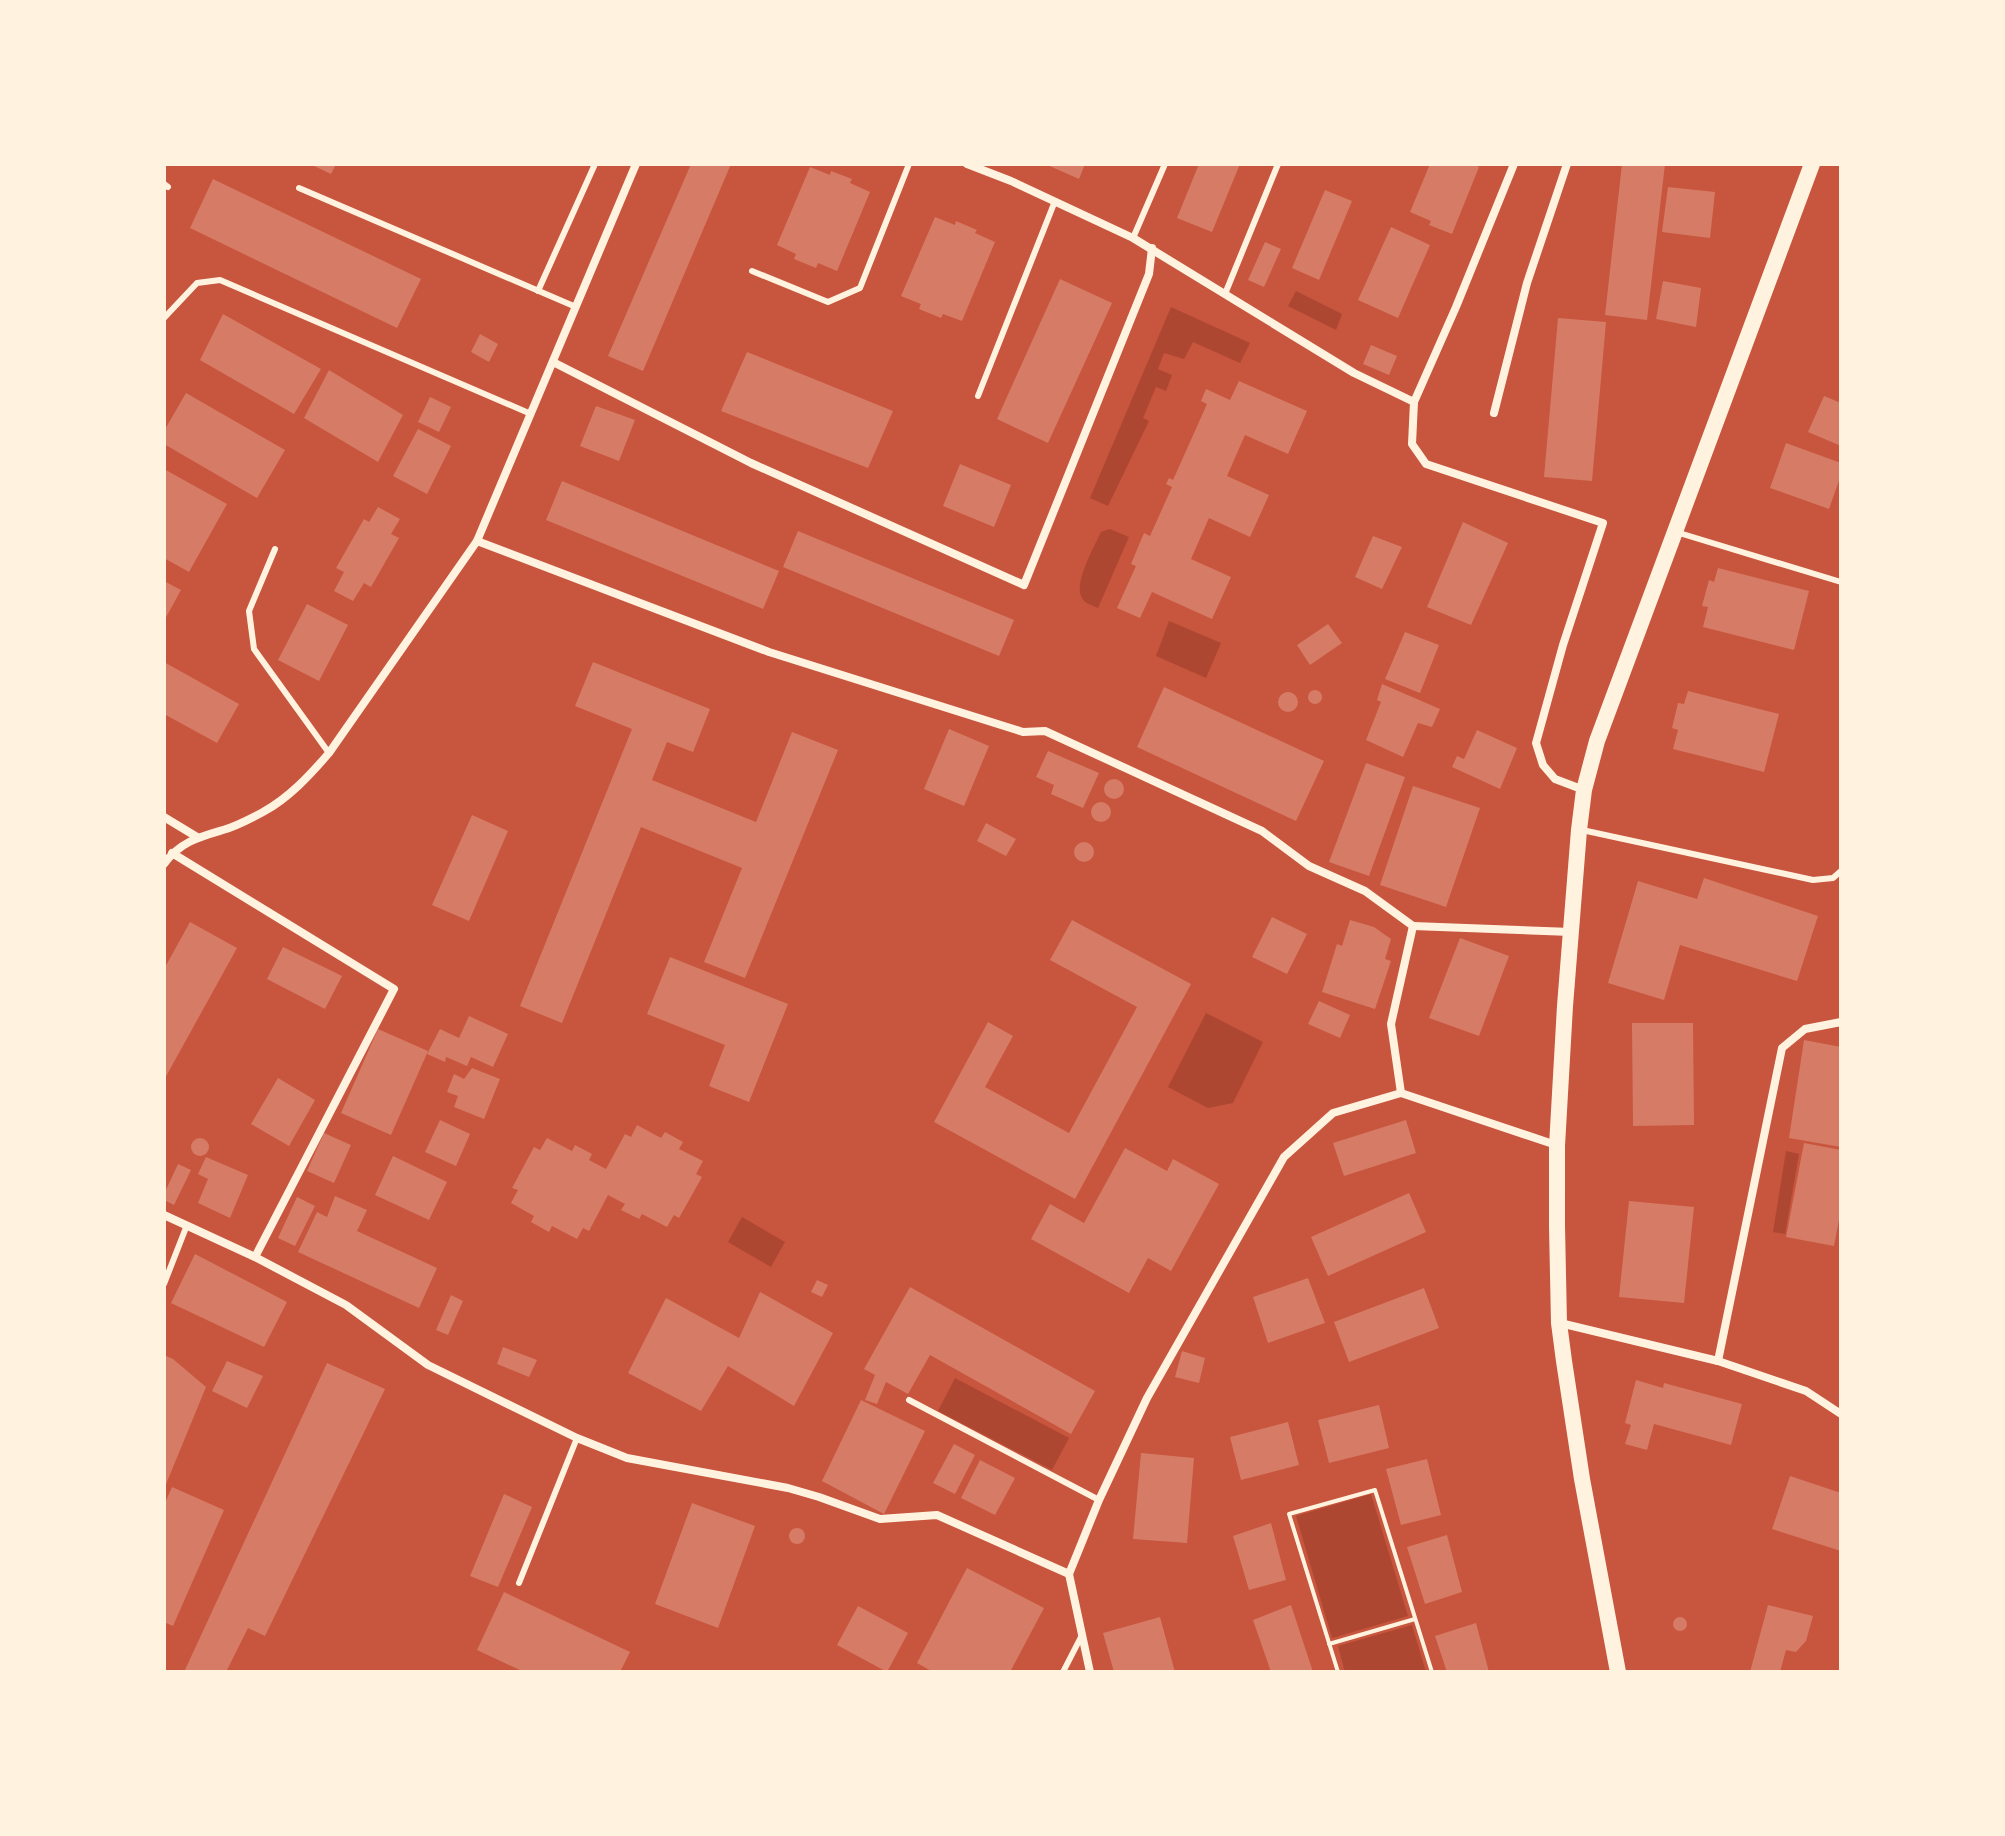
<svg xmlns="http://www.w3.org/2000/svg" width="2005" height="1836" viewBox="0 0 2005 1836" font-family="Lato,sans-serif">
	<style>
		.green { fill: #ae4732 }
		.building { fill: #d67c66 }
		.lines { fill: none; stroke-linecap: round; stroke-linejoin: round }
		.path { stroke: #fff3e0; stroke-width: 4 }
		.service { stroke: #fff3e0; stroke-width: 6 }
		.minor { stroke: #fff3e0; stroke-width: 8 }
		.secondary { stroke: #fff3e0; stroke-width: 16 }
	</style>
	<rect width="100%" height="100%" fill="#c8553d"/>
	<!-- green -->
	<g class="green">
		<path d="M1296,291l46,23 -6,16 -48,-24z"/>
		<path d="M1171,307l79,36 -10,20 -47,-21 -9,17 -20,-6 -6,16 14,6 -6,16 -10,-4 -13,31 6,3 -41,85 -18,-8z"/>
		<path d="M1110,529l19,8 -31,71c-6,-3 -13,-4 -16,-10 -9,-14 12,-51 19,-66z"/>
		<path d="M1169,621l52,22 -15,35 -50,-22z"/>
		<path d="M1206,1013l57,29 -30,61 -25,5 -40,-21z"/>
		<path d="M1786,1151l13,3 -14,80 -12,-2z"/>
		<path d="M742,1217l43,25 -14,25 -43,-25z"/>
		<path d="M955,1378l114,60 -17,32 -114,-59z"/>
		<path d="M1371,1494l37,122 -76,22 -36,-122z"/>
		<path d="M1412,1625l14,47h-81l-7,-26z"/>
	</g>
	<!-- building -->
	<g class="building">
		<path d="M310,164h26l-5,10z"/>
		<path d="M691,164h40l-88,207 -35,-15z"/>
		<path d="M1045,164h40l-6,15z"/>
		<path d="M1199,164h41l-28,68 -35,-14z"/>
		<path d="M1430,164h43l6,3 -27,67 -23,-9 2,-4 -21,-9z"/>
		<path d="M1622,164h43l-18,156 -42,-5z"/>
		<path d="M810,167l20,8 1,-4 21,8 -2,4 20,9 -33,79 -19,-8 -2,5 -22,-9 2,-5 -19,-9z"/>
		<path d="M213,179l208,100 -24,49 -207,-100z"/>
		<path d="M1668,187l47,5 -5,46 -48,-6z"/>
		<path d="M1325,190l27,11 -33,79 -27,-12z"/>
		<path d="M935,217l20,8 1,-4 21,9 -2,3 20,9 -33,79 -19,-7 -2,4 -22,-9 2,-5 -20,-8z"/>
		<path d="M1391,227l39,18 -32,73 -40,-18z"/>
		<path d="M1265,242l16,7 -17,38 -16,-7z"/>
		<path d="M1060,279l52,24 -64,140 -51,-24z"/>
		<path d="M1663,281l38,7 -5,39 -40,-8z"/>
		<path d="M223,314l98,55 -27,45 -94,-54z"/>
		<path d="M1558,318l48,4 -14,159 -48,-4z"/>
		<path d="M480,334l18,10 -9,18 -18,-10z"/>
		<path d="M1371,345l26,11 -8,19 -26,-11z"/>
		<path d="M747,352l146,59 -25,57 -147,-57z"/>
		<path d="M329,370l74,45 -25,47 -74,-44z"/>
		<path d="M1239,381l68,30 -19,43 -43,-19 -18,41 42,19 -19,42 -41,-19 -18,41 40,18 -19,42 -60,-27 -12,26 -23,-10 19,-42 -5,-2 13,-31 6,3 22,-49 -6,-3 3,-6 4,2 34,-76 -6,-3 5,-12 24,11z"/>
		<path d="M186,393l99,57 -28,48 -93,-54v-13z"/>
		<path d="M1824,396l17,7v43l-33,-14z"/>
		<path d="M430,397l21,10 -12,25 -21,-10z"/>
		<path d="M596,406l39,14 -16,41 -39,-15z"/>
		<path d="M418,429l33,17 -24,48 -34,-18z"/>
		<path d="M1786,443l55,20v12l-12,34 -59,-21z"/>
		<path d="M960,464l51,21 -17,42 -51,-21z"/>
		<path d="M164,469l63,35 -38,68 -25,-14z"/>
		<path d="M562,481l217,90 -16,38 -217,-89z"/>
		<path d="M378,507l22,12 -9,15 8,4 -28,49 -7,-4 -11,18 -19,-10 10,-19 -8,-4 28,-49 5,3z"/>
		<path d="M1463,522l45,21 -37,82 -44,-18z"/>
		<path d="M798,531l216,89 -15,36 -216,-89z"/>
		<path d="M1373,536l29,11 -20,42 -27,-12z"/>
		<path d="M1718,568l91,23 -15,59 -91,-23 5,-20 -6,-1 7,-26 5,2z"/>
		<path d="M164,581l17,9 -17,31z"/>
		<path d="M307,604l41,21 -29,56 -41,-21z"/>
		<path d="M1328,624l14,19 -32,22 -13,-20z"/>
		<path d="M1405,632l34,13 -19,48 -35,-14z"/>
		<path d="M164,662l75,42 -22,39 -53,-29z"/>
		<path d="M593,662l117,47 -17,43 -26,-10 -15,38 104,42 36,-90 46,18 -93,228 -41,-16 38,-94 -101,-41 -79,196 -42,-17 112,-277 -57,-23z"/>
		<path d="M1382,684l58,25 -8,18 -14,-4 -15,34 -37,-17 15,-38 -4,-2z"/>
		<path d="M1164,687l160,74 -28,60 -159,-74z"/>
		<circle cx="1315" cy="697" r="7"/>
		<path d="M1688,691l91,23 -15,58 -91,-23 5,-19 -6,-2 6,-25 6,1z"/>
		<circle cx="1288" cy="702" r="10"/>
		<path d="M949,729l40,17 -25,60 -40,-17z"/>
		<path d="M1477,730l40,18 -17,41 -48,-22 5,-11 7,3z"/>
		<path d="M1048,751l51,22 -16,35 -32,-14 3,-9 -18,-8z"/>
		<path d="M1366,763l39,14 -36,99 -40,-14z"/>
		<circle cx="1114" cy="789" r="10"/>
		<path d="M1413,786l67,22 -34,99 -66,-22z"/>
		<circle cx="1101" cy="812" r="10"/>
		<path d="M472,815l36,16 -39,90 -37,-16z"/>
		<path d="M986,823l30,16 -10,17 -29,-15z"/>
		<circle cx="1084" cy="852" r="10"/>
		<path d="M1704,878l114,38 -21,65 -117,-36 -16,55 -56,-17 30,-102 59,18z"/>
		<path d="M1272,917l35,17 -20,40 -35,-17z"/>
		<path d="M1072,920l119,64 -116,215 -141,-77 54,-100 25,14 -28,51 84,46 68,-126 -87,-47z"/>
		<path d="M1350,920l24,7 17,12 -6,20 6,2 -16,48 -53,-17 15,-48 5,2z"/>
		<path d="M190,922l47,26 -73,132v-111z"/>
		<path d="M1460,938l49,18 -30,80 -50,-18z"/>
		<path d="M283,947l59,29 -17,33 -58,-30z"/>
		<path d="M670,957l118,47 -39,98 -40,-16 16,-41 -78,-31z"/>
		<path d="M1319,1001l31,14 -10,23 -32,-14z"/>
		<path d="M469,1016l39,18 -15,33 -22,-10 -4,9 -21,-9 -1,5 -18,-8 13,-25 19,9z"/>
		<path d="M1632,1023h61l1,102 -61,1z"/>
		<path d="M378,1029l50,22 -37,84 -50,-22z"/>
		<path d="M1804,1040l37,7v100l-52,-9z"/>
		<path d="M472,1068l28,11 -16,40 -30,-12 4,-11 -11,-4 7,-18 10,5z"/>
		<path d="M278,1078l37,22 -26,46 -38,-22z"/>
		<path d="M440,1120l30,14 -14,32 -31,-14z"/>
		<path d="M1406,1120l10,33 -72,23 -11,-33z"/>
		<path d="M637,1125l24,13 4,-6 18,10 -4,7 24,12 -7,13 6,3 -23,41 -5,-3 -7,12 -25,-13 -3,5 -18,-9 4,-6 -17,-9 -19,36 -6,-3 -6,11 -25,-13 -3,6 -18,-10 3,-6 -23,-13 7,-13 -6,-2 22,-41 6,3 7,-12 25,13 3,-6 17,9 -3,6 17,9 19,-35 6,3z"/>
		<path d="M324,1133l27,12 -17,38 -27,-12z"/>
		<circle cx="200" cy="1147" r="9"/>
		<path d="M1804,1143l37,7v59l-7,37 -48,-9z"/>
		<path d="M1125,1148l42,23 6,-12 46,25 -48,87 -23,-13 -19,35 -98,-54 19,-35 34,19z"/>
		<path d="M393,1156l54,26 -18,38 -54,-25z"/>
		<path d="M206,1157l42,18 -18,43 -32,-15 10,-24 -10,-5z"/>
		<path d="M178,1164l13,6 -17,35 -10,-5v-6z"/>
		<path d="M1409,1193l17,39 -98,44 -17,-39z"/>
		<path d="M335,1196l32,14 -10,21 80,37 -18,40 -121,-56 19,-40 10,5z"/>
		<path d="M297,1197l18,9 -20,40 -17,-8z"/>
		<path d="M1629,1201l65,6 -10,96 -65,-6z"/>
		<path d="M195,1254l92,48 -23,45 -93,-44z"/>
		<path d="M1308,1278l17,45 -57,20 -15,-46z"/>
		<path d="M817,1280l11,5 -6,12 -11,-5z"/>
		<path d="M910,1287l185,104 -24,43 -141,-79 -22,39 -22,-12 -9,22 -12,-4 10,-25 -11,-6z"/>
		<path d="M1424,1288l15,40 -90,34 -15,-40z"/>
		<path d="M760,1292l73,41 -39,73 -66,-40 -27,45 -73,-38 38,-75 73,40z"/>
		<path d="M451,1295l12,6 -15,34 -12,-5z"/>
		<path d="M503,1347l34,13 -8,17 -32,-13z"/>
		<path d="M1182,1351l23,7 -6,25 -24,-6z"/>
		<path d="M164,1355l9,4 33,28 -42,102z"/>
		<path d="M227,1361l36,15 -16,32 -35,-17z"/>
		<path d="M327,1363l58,26 -120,247 -17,-8 -22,44h-42z"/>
		<path d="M1636,1380l27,8 1,-5 78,21 -11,41 -77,-21 -7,26 -22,-6 6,-19 -6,-2z"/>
		<path d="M861,1400l64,31 -41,83 -62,-33z"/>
		<path d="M1379,1405l10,43 -60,15 -11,-43z"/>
		<path d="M1288,1422l11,43 -58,15 -11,-43z"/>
		<path d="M954,1444l21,11 -20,39 -22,-11z"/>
		<path d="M1141,1453l53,5 -7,85 -54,-4z"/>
		<path d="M1427,1459l14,56 -40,10 -15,-56z"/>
		<path d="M980,1460l35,18 -20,37 -34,-17z"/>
		<path d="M1790,1476l51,17v58l-69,-22z"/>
		<path d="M172,1487l52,23 -51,116 -9,-4v-117z"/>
		<path d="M504,1494l28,13 -34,80 -28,-11z"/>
		<path d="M692,1503l63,23 -37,102 -63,-24z"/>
		<path d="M1271,1523l15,57 -37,10 -16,-54z"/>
		<circle cx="797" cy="1536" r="8"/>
		<path d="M1447,1535l15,57 -37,12 -18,-57z"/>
		<path d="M967,1568l77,40 -34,64h-77l-16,-9z"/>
		<path d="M504,1592l126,60 -10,20h-96l-47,-22z"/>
		<path d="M1291,1605l22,67h-42l-18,-52z"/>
		<path d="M1768,1605l45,11 -7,25 -10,11 -10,-2 -6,22h-30z"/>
		<path d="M858,1606l50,27 -21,39 -50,-27z"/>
		<circle cx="1680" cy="1624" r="7"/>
		<path d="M1160,1617l15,55h-61l-11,-39z"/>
		<path d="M1476,1623l13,49h-42l-12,-36z"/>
	</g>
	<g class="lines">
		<!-- path -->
		<g class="path">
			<path d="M1329,1644l86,-25"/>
			<path d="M1338,1672l-49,-158 86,-24 57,182"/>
		</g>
		<!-- service -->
		<g class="service">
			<path d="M164,184l4,3"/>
			<path d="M299,188l277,119"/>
			<path d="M1133,238l32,-74"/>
			<path d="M752,271l76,31 32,-14 49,-124"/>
			<path d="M538,291l57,-127"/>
			<path d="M1225,294l53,-130"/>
			<path d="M164,318l33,-35 23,-3 311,134"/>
			<path d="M978,396l77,-195"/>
			<path d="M1676,532l165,50"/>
			<path d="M275,549l-26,62 5,38 75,104"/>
			<path d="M1582,830l231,50 20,-2 8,-7"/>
			<path d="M164,1284l23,-59"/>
			<path d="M909,1400l190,100"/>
			<path d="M519,1583l58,-145"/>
			<path d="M1063,1672l19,-37"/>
		</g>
		<!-- minor -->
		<g class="minor">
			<path d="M967,164l44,17 122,57 221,135 60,29 42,-95 58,-143"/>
			<path d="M553,362l198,101 273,122 125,-311 3,-26"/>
			<path d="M1414,402l-2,42 14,20 177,59 -40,122 -27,98 7,22 12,14 29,11"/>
			<path d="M1494,413l33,-130 40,-119"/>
			<path d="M477,541l292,111 254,80 22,-1 217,100 47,35 56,25 48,35 -22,98 10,69"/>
			<path d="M164,817l33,20"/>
			<path d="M172,853l222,136 -139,268"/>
			<path d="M164,864c16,-22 35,-27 59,-34 14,-4 27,-11 40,-18 26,-14 47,-37 66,-59l148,-212 159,-377"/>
			<path d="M1413,926l158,6"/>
			<path d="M164,1215l91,42 91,48 82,60 149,73 50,20 161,30 31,9 61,22 57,-4 132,59 21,98"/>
			<path d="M1560,1323l158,38 88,30 35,23"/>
			<path d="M1718,1361l64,-313 23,-19 36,-7"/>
			<path d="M1069,1574l30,-74 48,-102 137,-241 49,-44 68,-20 155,52"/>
		</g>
		<!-- secondary -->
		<path class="secondary" d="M1618,1672l-36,-193 -18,-118 -5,-38 -2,-97v-80l8,-140 14,-176 5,-40 13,-49 215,-577"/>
	</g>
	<!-- border -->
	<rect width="2005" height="1836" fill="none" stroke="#fff3e0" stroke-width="332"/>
</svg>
